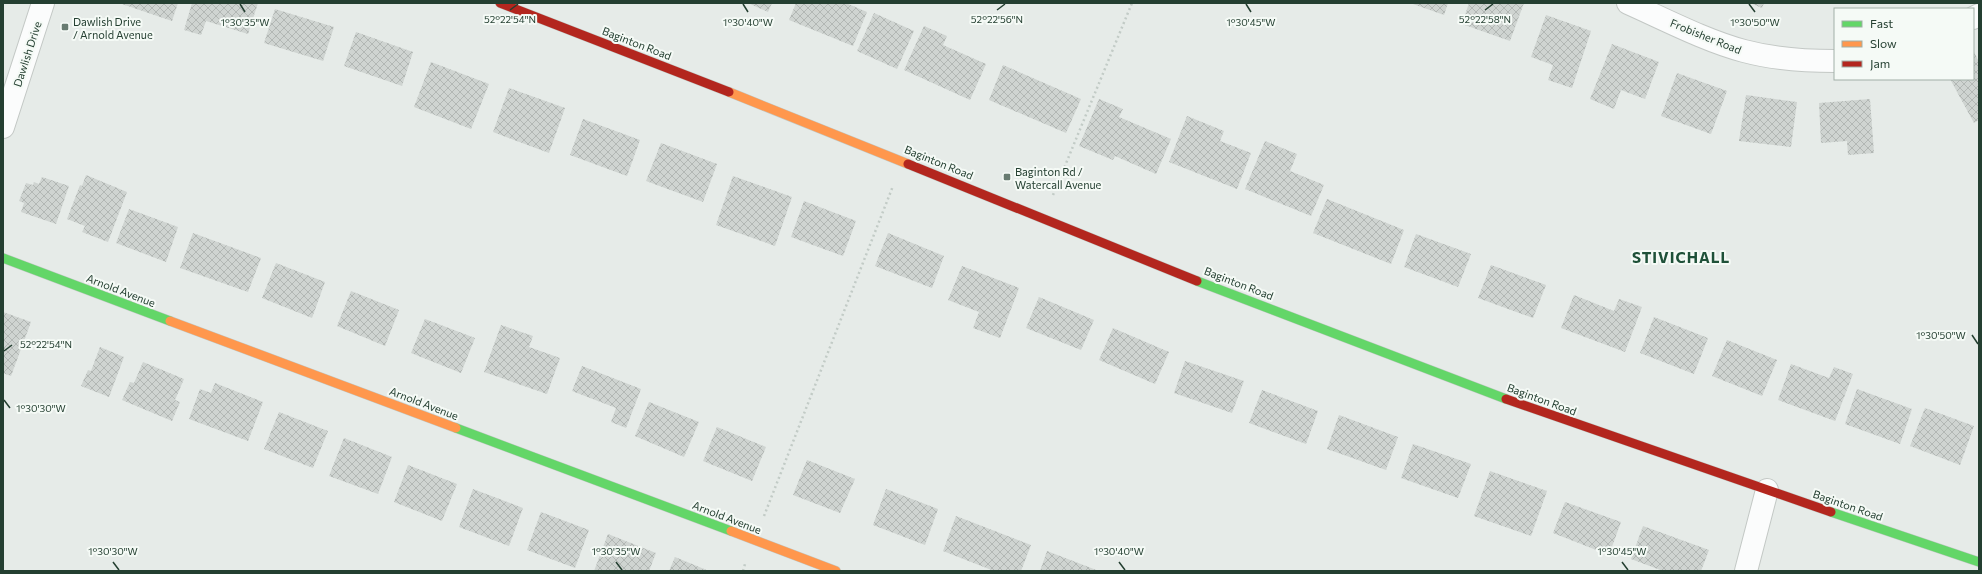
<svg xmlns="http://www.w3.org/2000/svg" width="1982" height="574" viewBox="0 0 1982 574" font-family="Commissioner,sans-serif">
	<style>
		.building { fill: url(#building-cross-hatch) }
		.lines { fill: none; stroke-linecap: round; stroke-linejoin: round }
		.street-casing { stroke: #c3c8c5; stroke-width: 24 }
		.fast-casing { stroke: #c2c9c5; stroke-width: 10 }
		.slow-casing { stroke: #c2c9c5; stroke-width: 10 }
		.jam-casing { stroke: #c2c9c5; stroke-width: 10 }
		.path { stroke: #c2cbc6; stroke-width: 2.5; stroke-dasharray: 2 3; stroke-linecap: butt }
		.street { stroke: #fbfcfc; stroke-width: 22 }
		.fast { stroke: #63d668; stroke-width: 9 }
		.slow { stroke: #ff974d; stroke-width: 9 }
		.jam { stroke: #b3261e; stroke-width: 9 }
		.ticks { fill: none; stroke: #243f31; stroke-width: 1.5 }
		.poi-dot { fill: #687b71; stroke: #f5faf6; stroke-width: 1.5 }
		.labels { text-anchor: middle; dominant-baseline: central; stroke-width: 4; stroke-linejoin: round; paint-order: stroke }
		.poi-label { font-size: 11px; fill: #243f31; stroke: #f5faf6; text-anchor: start }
		.street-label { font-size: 11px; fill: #243f31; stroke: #f5faf6 }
		.district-label { font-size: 15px; font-weight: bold; letter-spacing: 1px; fill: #1f5139; stroke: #f5faf6 }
		.ticks-label { font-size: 10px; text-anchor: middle; fill: #243f31; stroke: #f5faf6; stroke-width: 4; stroke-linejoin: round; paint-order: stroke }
	</style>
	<defs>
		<pattern id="building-cross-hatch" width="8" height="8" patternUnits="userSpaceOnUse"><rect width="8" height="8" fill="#cfd4d1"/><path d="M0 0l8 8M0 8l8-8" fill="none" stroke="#b2b7b4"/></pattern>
	</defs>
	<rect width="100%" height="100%" fill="#e6ebe8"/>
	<!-- building -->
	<g class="building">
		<path d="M119,3h59l-6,18z"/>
		<path d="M192,3h66l-10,31 -42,-13 -5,14 -17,-5z"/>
		<path d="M748,3h24l-4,9z"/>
		<path d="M796,3h50l21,9 -14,34 -64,-26z"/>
		<path d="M1410,3h38l-4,12z"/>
		<path d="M1469,3h55l-14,38 -48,-17z"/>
		<path d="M1750,3h14l-2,5z"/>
		<path d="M275,9l59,18 -11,34 -59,-18z"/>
		<path d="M874,13l40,18 -17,38 -40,-18z"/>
		<path d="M1546,15l45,16 -19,57 -24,-8 5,-15 -22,-8z"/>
		<path d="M924,26l23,10 -4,9 43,19 -16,36 -66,-30z"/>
		<path d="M356,32l57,20 -11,34 -58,-20z"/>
		<path d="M1612,44l47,18 -14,37 -24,-9 -7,19 -24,-10z"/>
		<path d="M1973,50l6,12v58l-5,3 -24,-44h23z"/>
		<path d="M431,62l58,22 -18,45 -57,-22z"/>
		<path d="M1003,65l78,34 -15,34 -77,-33z"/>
		<path d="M1677,73l50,18 -16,43 -50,-18z"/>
		<path d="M509,88l56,20 -16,45 -56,-21z"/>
		<path d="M1746,95l51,7 -6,45 -52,-6z"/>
		<path d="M1099,99l24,10 -4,8 52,22 -15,35 -41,-18 -2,4 -34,-14z"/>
		<path d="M1870,99l4,54 -26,2 -1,-14 -26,2 -2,-40z"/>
		<path d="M1187,116l37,15 -4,10 31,12 -14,36 -68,-27z"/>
		<path d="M583,119l57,21 -13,36 -57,-21z"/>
		<path d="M1265,141l32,13 -7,17 34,14 -13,31 -66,-27z"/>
		<path d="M661,143l56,21 -14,38 -57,-21z"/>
		<path d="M86,175l41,17 -19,50 -26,-10 3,-6 -18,-7 13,-34 2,1z"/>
		<path d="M733,176l59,21 -17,49 -59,-21z"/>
		<path d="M42,177l27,9 -13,38 -35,-12 3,-9 -5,-2 7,-18 7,2 1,-3 5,2z"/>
		<path d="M1327,199l77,31 -13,34 -78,-31z"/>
		<path d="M804,201l52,20 -13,35 -52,-19z"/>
		<path d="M129,209l49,18 -12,35 -50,-19z"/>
		<path d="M193,233l68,25 -13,34 -68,-24z"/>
		<path d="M888,233l56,23 -12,32 -57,-22z"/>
		<path d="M1416,234l55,20 -13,33 -54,-20z"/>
		<path d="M276,263l49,19 -13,36 -50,-20z"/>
		<path d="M1491,265l55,20 -13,33 -55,-20z"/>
		<path d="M962,266l57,22 -19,50 -27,-10 6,-16 -31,-12z"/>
		<path d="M351,291l48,19 -14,36 -48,-20z"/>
		<path d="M1574,295l40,16 5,-12 23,8 -17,45 -64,-24z"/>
		<path d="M1039,297l55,23 -13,30 -55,-22z"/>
		<path d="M3,312l28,10 -20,54 -8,-3z"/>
		<path d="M1654,317l54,21 -14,36 -54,-21z"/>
		<path d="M425,319l50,19 -14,35 -50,-20z"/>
		<path d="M501,325l32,11 -4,11 31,11 -13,36 -63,-22z"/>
		<path d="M1113,328l56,24 -14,32 -56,-24z"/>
		<path d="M1727,340l50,20 -15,36 -50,-20z"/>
		<path d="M100,347l24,10 -15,40 -28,-11 7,-16 3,1z"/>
		<path d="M1185,361l59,20 -12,32 -58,-20z"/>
		<path d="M143,362l41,17 -9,21 5,2 -8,19 -50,-21 8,-18 4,1z"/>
		<path d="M1791,364l38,14 5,-11 19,7 -18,47 -57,-21z"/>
		<path d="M582,366l59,23 -15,39 -15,-6 5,-14 -44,-17z"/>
		<path d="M215,383l48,19 -15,39 -59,-22 11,-30 11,4z"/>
		<path d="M1857,389l55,20 -12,35 -55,-20z"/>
		<path d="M1262,390l56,21 -12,33 -57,-21z"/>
		<path d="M649,402l50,20 -15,35 -49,-21z"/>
		<path d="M1925,408l49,18 -14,39 -50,-19z"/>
		<path d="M279,412l49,19 -15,37 -49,-19z"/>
		<path d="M1339,415l59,22 -12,33 -59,-21z"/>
		<path d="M717,427l49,20 -14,34 -49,-20z"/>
		<path d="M344,438l48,19 -14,37 -49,-18z"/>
		<path d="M1413,444l58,20 -13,34 -57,-20z"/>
		<path d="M807,460l48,19 -15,34 -47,-18z"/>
		<path d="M408,465l49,19 -15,37 -48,-19z"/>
		<path d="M1490,471l57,20 -16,45 -57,-20z"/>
		<path d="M473,489l50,19 -14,38 -50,-19z"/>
		<path d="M886,489l52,20 -13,36 -52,-20z"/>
		<path d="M1565,502l56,20 -12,33 -56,-22z"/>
		<path d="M541,512l48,18 -14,38 -48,-18z"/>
		<path d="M956,516l75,29 -10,26h-27l-51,-20z"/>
		<path d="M1643,526l66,24 -8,21h-38l-32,-12z"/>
		<path d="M608,534l48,19 -7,18h-55z"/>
		<path d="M1047,551l52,20h-59z"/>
		<path d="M675,557l34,14h-40z"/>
	</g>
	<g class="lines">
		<defs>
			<g id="street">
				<path d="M1628,3c36,16 78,38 116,48 30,8 60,10 91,10"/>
				<path d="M1973,18l6,-3"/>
				<path d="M3,127l40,-124"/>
				<path d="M1746,571l21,-81"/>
			</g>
			<g id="fast">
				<path d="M3,258l167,63"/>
				<path d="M1197,281l309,118"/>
				<path d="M456,428l275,103"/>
				<path d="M1831,512l148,50"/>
			</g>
			<g id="slow">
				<path d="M729,92l179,72"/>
				<path d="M170,321l286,107"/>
				<path d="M731,531l105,40"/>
			</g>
			<g id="jam">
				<path d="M500,3l229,89"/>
				<path d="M908,164l289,117"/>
				<path d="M1506,399l325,113"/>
			</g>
		</defs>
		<!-- street casing -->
		<use href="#street" class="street-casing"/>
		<!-- fast casing -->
		<use href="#fast" class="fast-casing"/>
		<!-- slow casing -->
		<use href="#slow" class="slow-casing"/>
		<!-- jam casing -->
		<use href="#jam" class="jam-casing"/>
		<!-- path -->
		<g class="path">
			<path d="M1053,195l79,-192"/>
			<path d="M764,516l129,-330"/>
			<path d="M743,571l2,-7"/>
		</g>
		<!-- street -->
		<use href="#street" class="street"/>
		<!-- fast -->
		<use href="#fast" class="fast"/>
		<!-- slow -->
		<use href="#slow" class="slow"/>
		<!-- jam -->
		<use href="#jam" class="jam"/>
	</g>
	<!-- ticks -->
	<path class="ticks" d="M240,4l5,8M743,4l5,8M1246,4l5,8M1749,4l6,8M510,10l8,-6M997,10l8,-6M1485,10l8,-6M1972,335l6,9M4,351l8,-6M4,400l6,8M113,562l6,8M616,562l6,8M1119,562l6,8M1622,562l6,8"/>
	<!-- markers -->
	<g class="poi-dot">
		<rect x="61" y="23" width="8" height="8" rx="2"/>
		<rect x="1003" y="173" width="8" height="8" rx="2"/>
	</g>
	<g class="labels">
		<!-- poi labels -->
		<g class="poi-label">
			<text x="73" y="21">Dawlish Drive<tspan x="73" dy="13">/ Arnold Avenue</tspan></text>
			<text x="1015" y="171">Baginton Rd /<tspan x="1015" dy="13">Watercall Avenue</tspan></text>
		</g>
		<!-- street labels -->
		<g class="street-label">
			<text transform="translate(1706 36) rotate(22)">Frobisher Road</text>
			<text transform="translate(637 43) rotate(21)">Baginton Road</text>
			<text transform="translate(27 54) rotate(-72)">Dawlish Drive</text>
			<text transform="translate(939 162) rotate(22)">Baginton Road</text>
			<text transform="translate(1239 283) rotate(21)">Baginton Road</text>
			<text transform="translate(121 290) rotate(21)">Arnold Avenue</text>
			<text transform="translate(1542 399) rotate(20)">Baginton Road</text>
			<text transform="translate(424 403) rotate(21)">Arnold Avenue</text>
			<text transform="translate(1848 505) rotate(19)">Baginton Road</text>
			<text transform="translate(727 517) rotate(21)">Arnold Avenue</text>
		</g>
		<!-- district labels -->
		<g class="district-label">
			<text x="1681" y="257">STIVICHALL</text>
		</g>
	</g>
	<g class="ticks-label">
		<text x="510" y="23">52°22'54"N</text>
		<text x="997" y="23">52°22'56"N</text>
		<text x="1485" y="23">52°22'58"N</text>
		<text x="1755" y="26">1°30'50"W</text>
		<text x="245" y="26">1°30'35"W</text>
		<text x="748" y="26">1°30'40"W</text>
		<text x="1251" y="26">1°30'45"W</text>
		<text x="1941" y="339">1°30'50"W</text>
		<text x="46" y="348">52°22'54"N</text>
		<text x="41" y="412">1°30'30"W</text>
		<text x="113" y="555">1°30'30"W</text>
		<text x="616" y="555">1°30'35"W</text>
		<text x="1119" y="555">1°30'40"W</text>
		<text x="1622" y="555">1°30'45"W</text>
	</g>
	<!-- border -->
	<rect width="1982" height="574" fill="none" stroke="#243f31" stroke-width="8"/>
	<!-- legend -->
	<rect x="1834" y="8" width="140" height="72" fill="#f5faf6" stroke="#a1afa7"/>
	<rect x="1842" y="21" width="20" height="6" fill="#63d668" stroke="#a1afa7"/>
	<text x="1870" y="28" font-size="12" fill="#243f31">Fast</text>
	<rect x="1842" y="41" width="20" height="6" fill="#ff974d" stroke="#a1afa7"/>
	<text x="1870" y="48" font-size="12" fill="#243f31">Slow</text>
	<rect x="1842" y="61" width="20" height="6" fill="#b3261e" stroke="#a1afa7"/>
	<text x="1870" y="68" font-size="12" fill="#243f31">Jam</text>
</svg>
